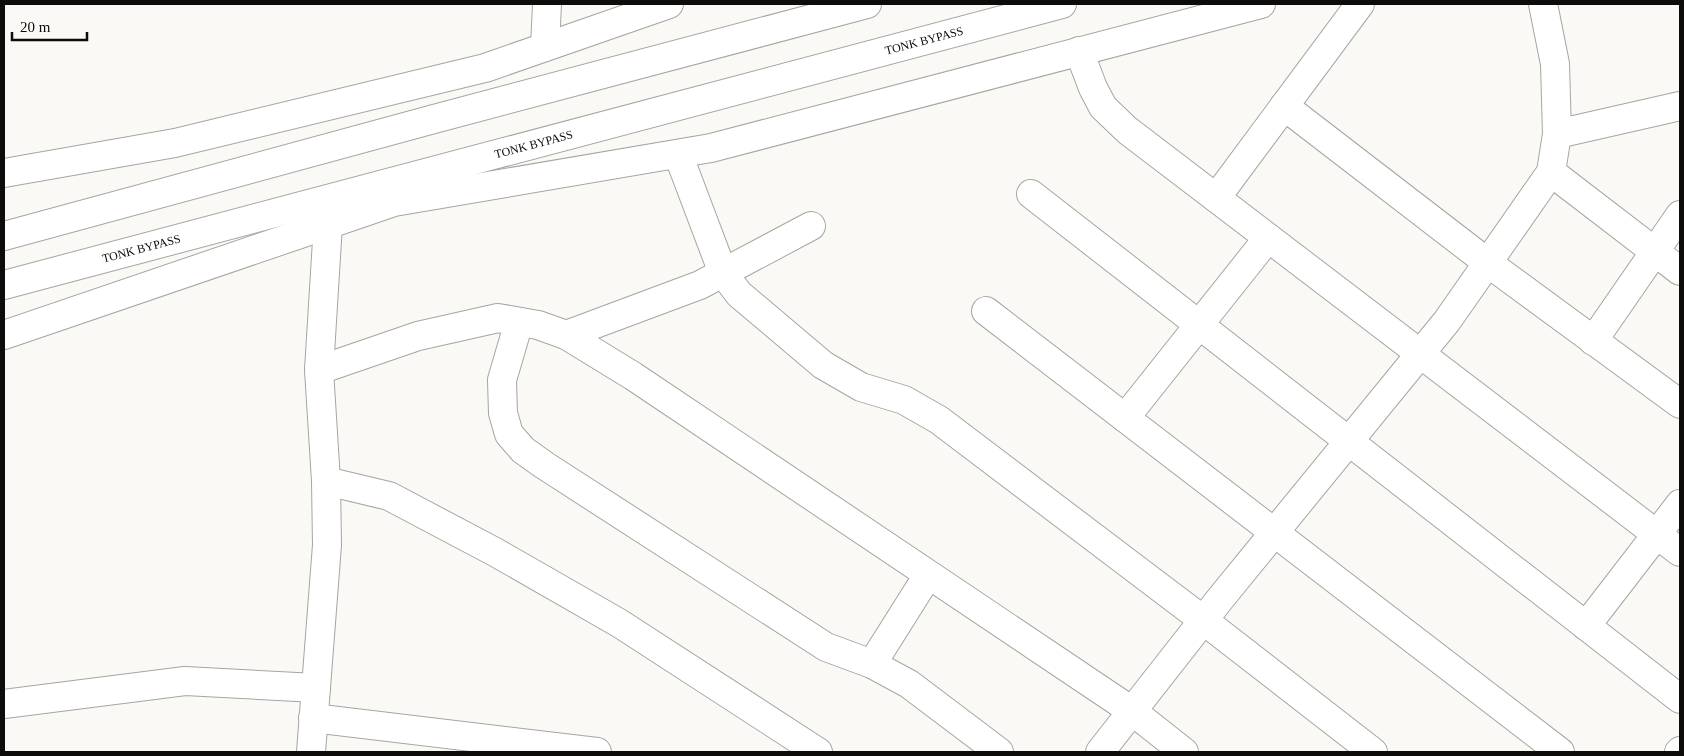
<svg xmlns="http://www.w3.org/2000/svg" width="1684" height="756" viewBox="0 0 1684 756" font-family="Georgia,serif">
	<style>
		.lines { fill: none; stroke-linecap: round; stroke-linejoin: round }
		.minor-casing { stroke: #a6a5a1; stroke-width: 30 }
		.highway-casing { stroke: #a6a5a1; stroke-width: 30 }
		.minor { stroke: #fff; stroke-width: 28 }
		.highway { stroke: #fff; stroke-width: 28 }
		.labels { text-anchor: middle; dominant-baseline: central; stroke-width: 4; stroke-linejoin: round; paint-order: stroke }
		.street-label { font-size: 12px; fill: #0d0c0b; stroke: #faf9f5 }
	</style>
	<rect width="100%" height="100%" fill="#faf9f5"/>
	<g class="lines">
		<defs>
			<g id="minor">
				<path d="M545,47l2,-43"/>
				<path d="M1079,51l14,37 10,19 24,23c185,141 368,283 553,422"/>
				<path d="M1284,106l204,157 192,141"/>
				<path d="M1557,134l123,-28"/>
				<path d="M678,154l45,119 16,21 84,71 38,22 43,13 35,20 264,200 170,132"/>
				<path d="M1551,172l129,99"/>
				<path d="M4,173l171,-30 310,-75 184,-64"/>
				<path d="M1031,194l649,505"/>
				<path d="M1216,198l144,-194"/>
				<path d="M986,311l574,441"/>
				<path d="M519,322l-17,58 1,33 6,21 14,16 21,15 282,182 46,17 37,20 90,68"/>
				<path d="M4,335l390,-133 317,-54 550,-144"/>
				<path d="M566,335l134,-50 111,-59"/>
				<path d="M1593,341l87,-126"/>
				<path d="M319,370l99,-34 80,-18 40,7 28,10 67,41 499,335 52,41"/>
				<path d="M1125,418l143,-180"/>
				<path d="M326,481l63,15 106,56 124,71 199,129"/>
				<path d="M1586,626l94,-122"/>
				<path d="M872,664l56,-89"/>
				<path d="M4,704l181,-23 131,7"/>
				<path d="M313,718l284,34"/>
				<path d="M311,752l16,-207 -1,-64 -7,-111 9,-146"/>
				<path d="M1100,752l120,-153 227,-278 104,-149 6,-38 -2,-70 -12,-60"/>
				<path d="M1679,752l1,-1"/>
			</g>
			<g id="highway">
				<path d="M4,236l430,-117 433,-115"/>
				<path id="s1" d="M4,285l1058,-281"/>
			</g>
		</defs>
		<!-- minor casing -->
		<use href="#minor" class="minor-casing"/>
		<!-- highway casing -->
		<use href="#highway" class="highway-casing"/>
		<!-- minor -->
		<use href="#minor" class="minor"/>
		<!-- highway -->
		<use href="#highway" class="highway"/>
	</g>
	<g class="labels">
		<!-- street labels -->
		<g class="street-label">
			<text stroke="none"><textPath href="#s1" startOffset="952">TONK BYPASS</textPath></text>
			<text stroke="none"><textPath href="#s1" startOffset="548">TONK BYPASS</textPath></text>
			<text stroke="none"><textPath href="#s1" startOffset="142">TONK BYPASS</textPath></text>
		</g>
	</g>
	<!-- border -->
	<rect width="1684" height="756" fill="none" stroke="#0d0c0b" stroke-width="10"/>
	<!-- scale -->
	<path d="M12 32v8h75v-8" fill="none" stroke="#0d0c0b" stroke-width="2.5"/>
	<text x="20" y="32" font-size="15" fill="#0d0c0b" stroke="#faf9f5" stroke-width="4" paint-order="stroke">20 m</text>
</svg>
